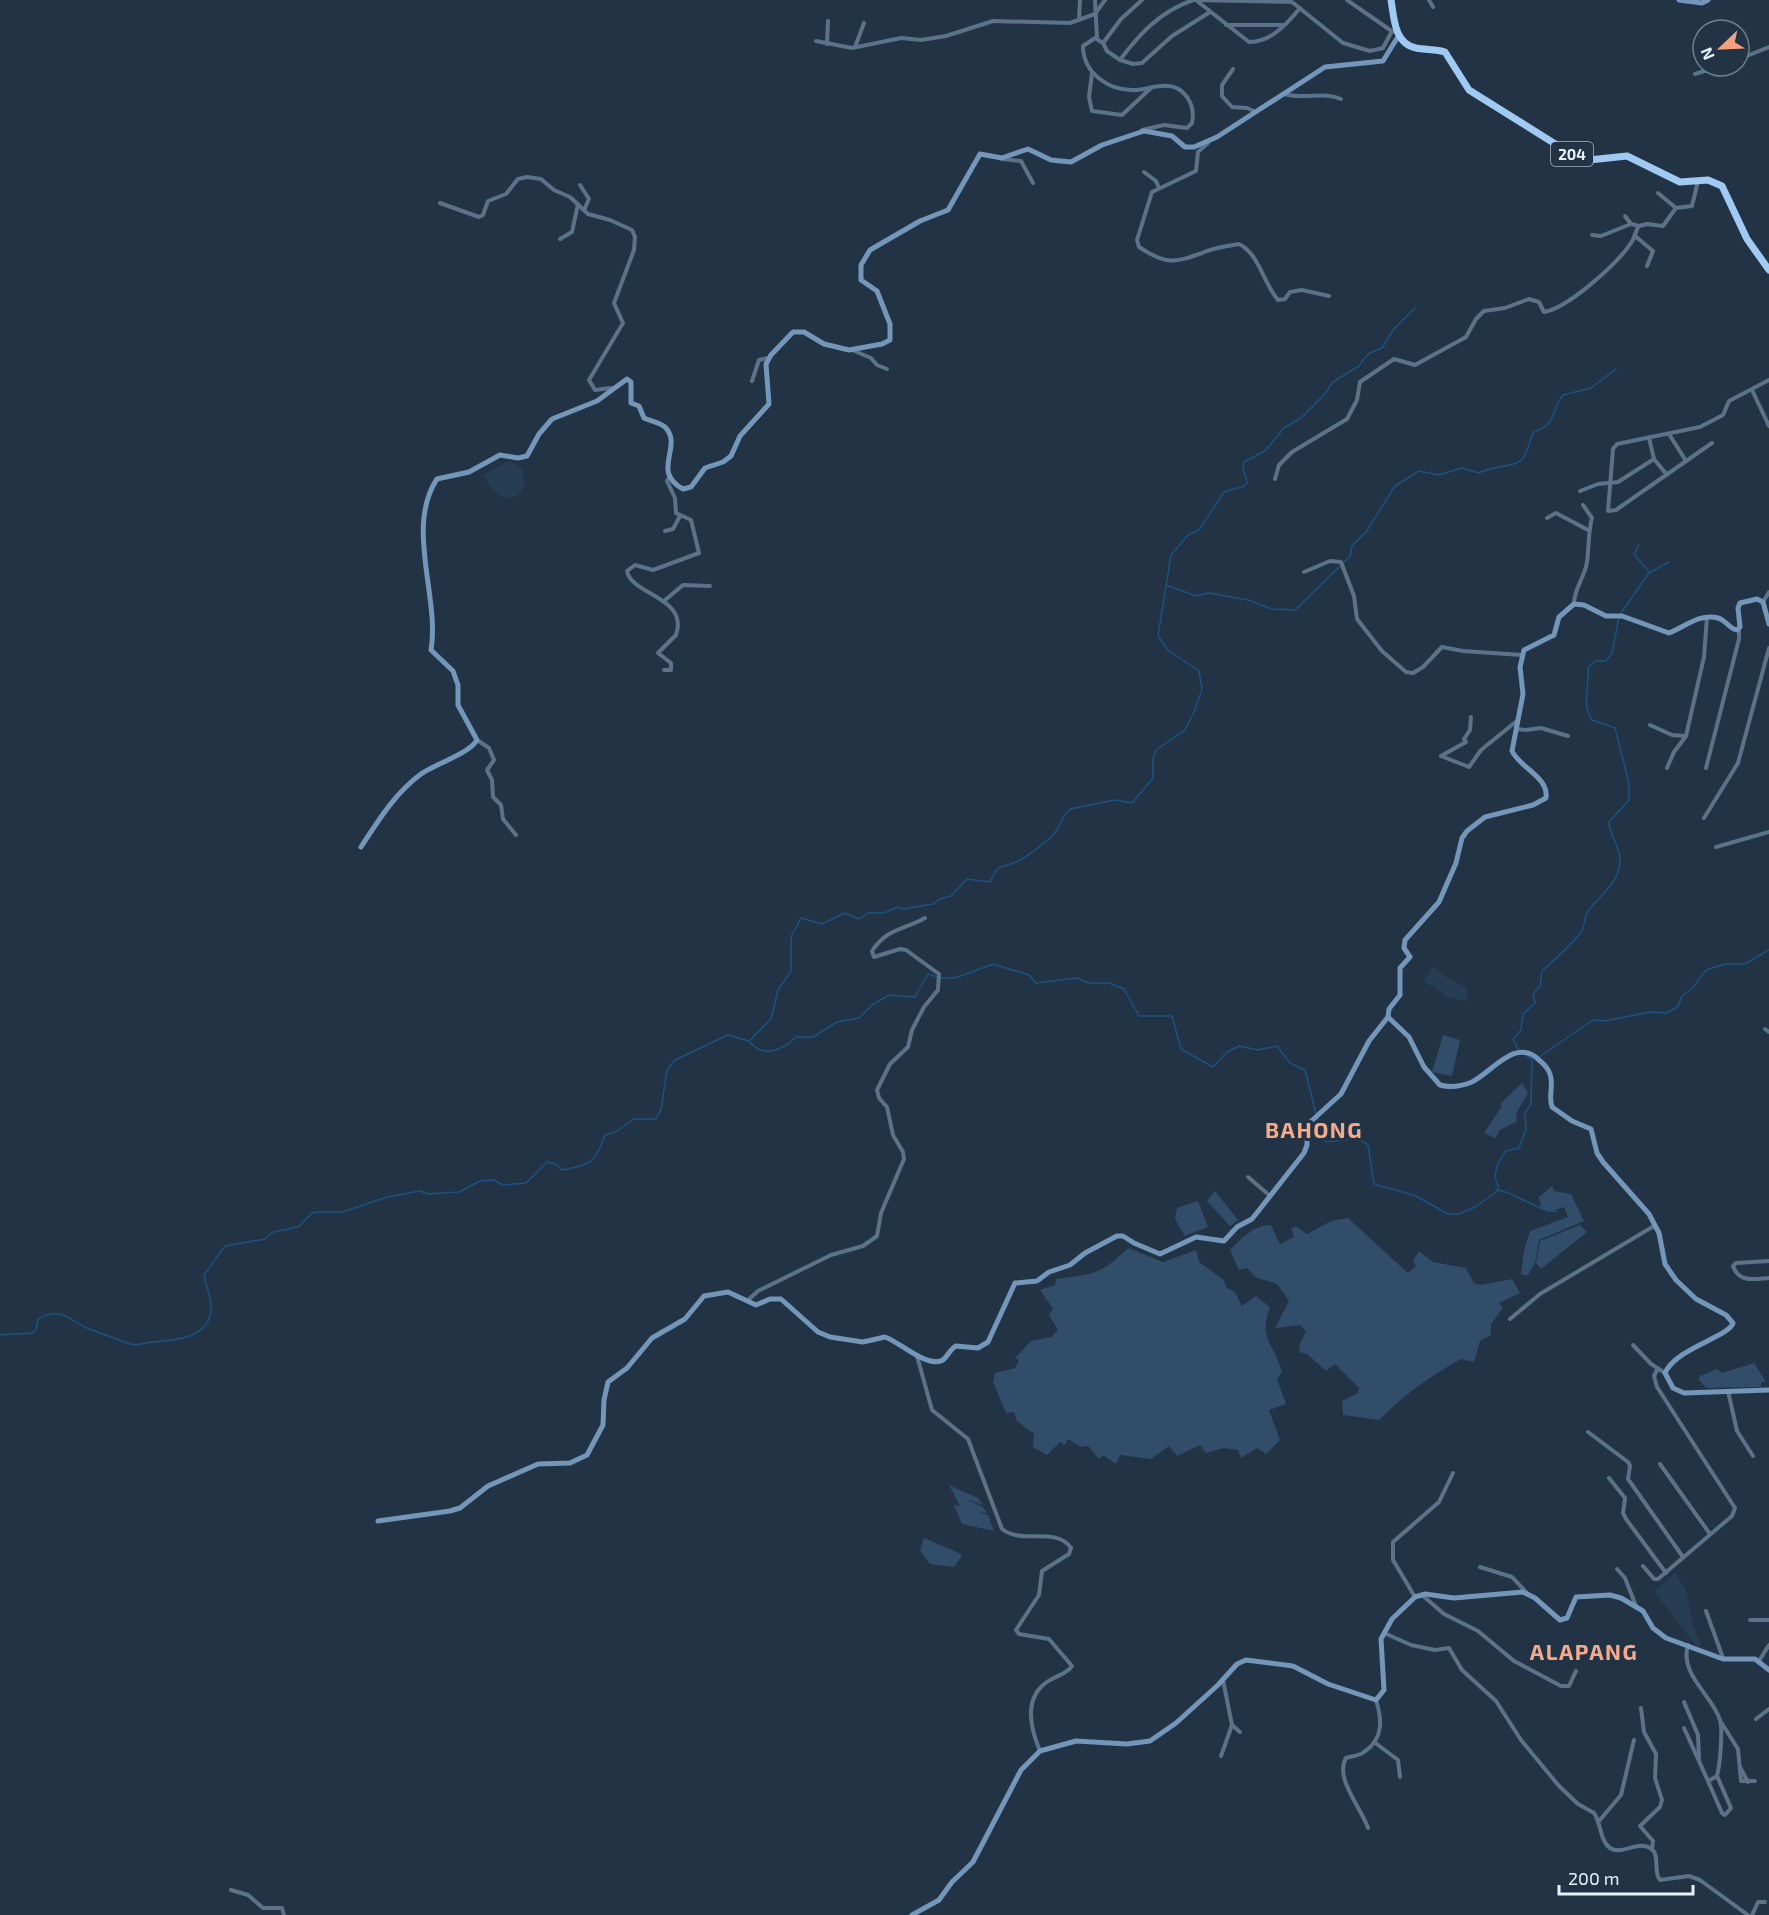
<svg xmlns="http://www.w3.org/2000/svg" width="1769" height="1915" viewBox="0 0 1769 1915" font-family="'Exo 2',sans-serif">
	<style>
		.built { fill: #263d54 }
		.green { fill: #314d69 }
		.lines { fill: none; stroke-linecap: round; stroke-linejoin: round }
		.stream { stroke: #1e517f; stroke-width: 1.5 }
		.street { stroke: #5d7288; stroke-width: 4 }
		.secondary { stroke: #7496b8; stroke-width: 5 }
		.highway { stroke: #a0caf4; stroke-width: 7 }
		.labels { text-anchor: middle; dominant-baseline: central; stroke-width: 6; stroke-linejoin: round; paint-order: stroke }
		.shield { fill: #213345; stroke: #abb8c6; stroke-width: 1.5 }
		.shield-label { font-size: 15px; font-weight: bold; fill: #e6f1fd }
		.district-label { font-size: 22px; font-weight: bold; letter-spacing: 1.5px; fill: #f6a98b; stroke: #213345 }
	</style>
	<rect width="100%" height="100%" fill="#213345"/>
	<!-- built -->
	<g class="built">
		<path d="M506,462h7l9,8 3,13 -6,12 -14,4 -14,-11 -8,-13z"/>
		<path d="M1432,966l14,11 18,9 4,4 -2,11 -17,-3 -25,-17z"/>
		<path d="M1675,1573l11,17 7,36 9,22 -5,-1 -43,-56z"/>
	</g>
	<!-- green -->
	<g class="green">
		<path d="M1443,1035l17,5 -8,36 -20,-4z"/>
		<path d="M1522,1083l6,10 -11,19 -1,10 -16,8 -5,8 -11,-5 18,-27 -2,-2z"/>
		<path d="M1552,1186l2,5 17,3 13,27 -45,19 -4,24 -8,12 -6,-2 3,-24 6,-19 38,-14 -4,-10 -16,5 -7,-4 -2,-11z"/>
		<path d="M1215,1191l23,29 -8,6 -23,-25z"/>
		<path d="M1198,1201l10,26 -23,9 -10,-17 2,-11z"/>
		<path d="M1348,1218l60,55 8,-7 -3,-5 6,-10 14,11 33,6 8,15 7,2 31,-6 8,14 -21,10 4,5 -12,16v11l-11,6 -6,21 -13,-3c-31,17 -57,36 -82,61l-36,-5 -1,-14 16,-8 1,-5 -24,-24 -9,7 -19,-17 -8,-2 1,-9 6,-11 -6,-7 -25,3 14,-27 -12,-17 -22,-7 -8,-9 -8,2 -9,-20c12,-12 22,-24 41,-25l9,19 14,-7 -3,-8 5,-3 11,8 24,-13z"/>
		<path d="M1580,1225l7,7 -46,37 -5,-6 4,-22z"/>
		<path d="M1128,1248l35,14 33,-12 3,12 25,18 2,7 9,5 7,14 14,-10 14,11c-12,32 4,36 12,65l-5,7 9,25 -17,6 11,30 -14,14 -9,-6 -16,10 -3,-8 -14,-2 -18,5 -6,-8 -23,11 -8,-10 -18,13 -31,-4 -4,9 -13,-9 -4,4 -11,-13 -7,1 -13,-8 -3,6 -5,-3 -13,13 -14,-8 1,-13 -17,-13 -3,-9 -8,1 -13,-31 2,-9 20,-5 4,-8 -4,-2 16,-17 20,-4 7,-7 -9,-15 4,-6 -13,-19 15,-5 1,-6c36,-5 45,-4 72,-31z"/>
		<path d="M1754,1363l12,19h-5v5l-55,1 -7,-8 1,-4 17,-7 5,4z"/>
		<path d="M949,1485l29,13 5,7 -20,-7 20,9 4,6 -8,-1 9,3 6,16 -32,-7 -8,-19 6,1z"/>
		<path d="M924,1538l37,16v3l-7,10 -24,-3 -10,-14z"/>
	</g>
	<g class="lines">
		<!-- stream -->
		<g class="stream">
			<path d="M1639,545l-5,9 15,18"/>
			<path d="M1344,562l6,-5 2,-11 14,-14 29,-46 24,-15 20,4 23,-7 17,5c14,-8 37,-5 44,-15 6,-8 6,-18 11,-26 24,-8 16,-21 29,-37l28,-7 25,-19"/>
			<path d="M1166,585l30,11 13,-3 39,7 24,9 23,1 45,-44"/>
			<path d="M1621,613l28,-40 20,-11"/>
			<path d="M749,1041c14,18 34,9 47,-4h17l24,-15 22,-4 13,-13 17,-10 26,2 13,-23 13,4h14l38,-14 36,11 7,8 41,-5 12,5h20l15,6 15,27h33l9,33 32,18 14,-15 12,-6 19,4 19,-4 13,17 15,7 11,44"/>
			<path d="M1519,1051l-6,-12 8,-9 2,-16 12,-11 -2,-9 7,-8 2,-15c13,-12 28,-24 39,-39 5,-7 2,-15 8,-22 11,-15 30,-27 31,-48 1,-16 -11,-25 -11,-40l20,-22v-17l-14,-55 -23,-8c-11,-16 -2,-36 -4,-53l8,-6h10l6,-8 7,-36"/>
			<path d="M1525,1055l7,4"/>
			<path d="M1539,1057l54,-37 12,1 45,-9 16,1 12,-6 4,-11 10,-7 14,-19 19,-6h20l24,-14"/>
			<path d="M1318,1118v13l8,11c14,-1 30,-7 42,3l6,39 42,12 32,18h11l16,-7 24,-17c17,4 44,23 58,21"/>
			<path d="M1496,1191l3,-4c-8,-11 -1,-26 7,-36l13,-3 7,-19 -1,-16 6,-9 1,-44"/>
			<path d="M0,1335l33,-2 3,-3 2,-11c27,-14 31,4 54,11 13,5 25,9 38,14 8,3 14,-2 22,-2 23,-2 60,-3 59,-36 0,-11 -6,-21 -7,-31l21,-29 40,-7 8,-7 25,-5 14,-14 6,-1h25l44,-15 33,-6 8,3 31,-2 21,-11 14,-1 9,5 23,-2 21,-21 9,2 6,6c29,-5 34,-8 43,-35l12,-4 17,-12h21l6,-9 6,-40 8,-10 53,-25 21,6 22,-22 7,-29 13,-19v-34l10,-19 21,6 23,-11 14,6 9,-6h16l14,-6 6,2 29,-5 7,-5 11,-3 16,-17 23,3c10,-22 11,-12 28,-21 11,-5 21,-14 31,-22 11,-8 11,-21 21,-30l45,-9 17,3 21,-25v-19l3,-9 29,-20 10,-20 7,-21 -3,-18 -31,-21 -10,-14 13,-81 17,-20 11,-5 25,-38 21,-6 2,-4 -4,-14 1,-6 21,-11 19,-23 18,-11 22,-22 9,-13 26,-16 9,-12 14,-6 11,-18 22,-22"/>
		</g>
		<!-- street -->
		<g class="street">
			<path d="M1095,0l2,38"/>
			<path d="M1142,0l-21,19 -18,24 4,8 13,9 13,4 9,-1 30,-27 38,-24"/>
			<path d="M1195,0l97,2 51,41 27,8 13,-3 9,-17"/>
			<path d="M1347,0l46,32"/>
			<path d="M1429,0l4,7"/>
			<path d="M1197,1l52,41c22,0 38,-18 51,-34"/>
			<path d="M1079,20l1,-20"/>
			<path d="M1226,25h56"/>
			<path d="M816,41l36,7 49,-10 20,2 25,-4 47,-15 77,2 25,-9 10,-14"/>
			<path d="M1103,43l-8,-5 -12,8c0,27 26,45 51,44 10,0 19,-4 28,-4 22,-2 34,18 30,37l-5,5 -23,-3 -22,5"/>
			<path d="M827,44l1,-23"/>
			<path d="M855,47l9,-24"/>
			<path d="M1739,59l30,-12"/>
			<path d="M1120,60c20,-27 41,-49 73,-60"/>
			<path d="M1233,69l-11,16v11l10,11 15,1 9,4"/>
			<path d="M1092,73l-3,24 3,14 30,4 29,-27"/>
			<path d="M1695,74l25,-8"/>
			<path d="M1284,94c22,6 40,-3 57,5"/>
			<path d="M1208,143l-10,9 -2,19 -44,21 -15,48 2,7c27,18 35,16 63,6 11,-5 25,-7 37,-9 20,10 24,38 39,56l7,-1 5,-7 12,-2 27,6"/>
			<path d="M1002,159l19,2 12,22"/>
			<path d="M1144,172l12,9 3,7"/>
			<path d="M580,185l9,14 -5,11"/>
			<path d="M1658,193l18,15"/>
			<path d="M440,203l39,14 4,-2 5,-14 18,-7 12,-15 9,-2 14,2 13,11 16,7 18,17 22,6 22,10 3,7 -1,13 -20,53 9,20 -34,57 6,10 16,-2"/>
			<path d="M1625,216l6,8 8,2"/>
			<path d="M1592,235l9,1 30,-12"/>
			<path d="M1635,236l18,15 -6,15"/>
			<path d="M560,239l12,-7 6,-28"/>
			<path d="M852,350l19,8 6,7 10,4"/>
			<path d="M752,381l7,-21 9,-2"/>
			<path d="M1752,390l17,36"/>
			<path d="M1669,434l17,27"/>
			<path d="M1649,438l5,21 13,16"/>
			<path d="M1712,443l-96,67 -8,1 5,-62 4,-5 83,-17 23,-12 6,-14 40,-21"/>
			<path d="M1275,479l4,-14 13,-13 55,-33 10,-19 3,-18 34,-23 21,6 51,-28 10,-18 8,-8 21,-3 24,-9 10,3 5,10c24,-4 73,-48 87,-69 4,-5 4,-12 8,-17l8,-2 16,2 13,-18 16,-2 6,-25"/>
			<path d="M1580,491l18,-7 20,-2 36,-23"/>
			<path d="M1547,518l9,-5 32,17"/>
			<path d="M665,531l8,-2 7,-13"/>
			<path d="M1304,572l26,-11 11,1 13,34 3,23 25,32 24,21 7,1 10,-6 19,-20 21,4 59,4"/>
			<path d="M664,601l19,-16 27,1"/>
			<path d="M1763,602l6,-10"/>
			<path d="M1574,604c0,-16 11,-27 13,-42 2,-15 1,-29 5,-44l-9,-13"/>
			<path d="M664,670h7v-7l-13,-10 18,-18c13,-38 -45,-40 -49,-64l8,-6 18,5 46,-17 -8,-33 -15,-7 -1,-15 -8,-17 3,-5"/>
			<path d="M1471,717l-1,13 -6,9 2,3 -25,14 28,11 12,-17 37,-30"/>
			<path d="M1650,725l22,10 13,1"/>
			<path d="M1517,729l9,1 15,-2 27,8"/>
			<path d="M477,740l12,8 5,12 -7,10 5,10 1,17 8,8 2,14 13,16"/>
			<path d="M1667,768l7,-16 12,-16 18,-79 3,-40"/>
			<path d="M1706,768l33,-129v-10"/>
			<path d="M1704,818l34,-55 31,-115"/>
			<path d="M1716,847l53,-15"/>
			<path d="M1765,1029l4,3"/>
			<path d="M1248,1177l21,18"/>
			<path d="M1769,1261l-33,2 -3,3c6,17 21,13 36,12"/>
			<path d="M747,1301l11,-10 73,-36 32,-9 14,-10 4,-23 23,-54 -1,-7 -10,-17 -6,-28 -8,-9 -2,-8 13,-26 18,-17 4,-17 12,-23 14,-17 1,-16 -33,-24 -6,-1 -26,8 -2,-6c15,-23 32,-21 53,-33"/>
			<path d="M1510,1319l30,-25 114,-68"/>
			<path d="M1633,1345l18,19 14,9"/>
			<path d="M917,1356l15,54 36,29 34,90c20,16 54,-3 69,19l-2,6 -27,17 -3,24 -23,35 3,4 30,5 23,27c-4,7 -13,9 -20,13 -29,15 -23,46 -12,72"/>
			<path d="M1728,1391l9,40 16,25"/>
			<path d="M1588,1432l40,30 2,4 -2,13 55,78"/>
			<path d="M1660,1464l50,70"/>
			<path d="M1609,1478l16,20 -2,15 3,6 40,54"/>
			<path d="M1643,1566l11,13h4l74,-63 3,-8 -78,-121 -3,-11 4,-8"/>
			<path d="M1480,1567l32,10 15,16"/>
			<path d="M1617,1569l8,9 11,28"/>
			<path d="M1422,1595l22,19 34,17 36,30 47,25h8l7,-15"/>
			<path d="M1415,1597l-22,-37v-18l46,-40 14,-29"/>
			<path d="M1706,1611l17,47"/>
			<path d="M1750,1620h19"/>
			<path d="M1384,1633l27,12 24,5 14,-2 13,22 34,31 25,39 38,46 19,18 16,9c7,10 6,28 16,35 12,8 28,-9 42,1 8,7 1,23 8,31l29,-4 11,4 48,35"/>
			<path d="M1759,1661l10,-16"/>
			<path d="M1223,1680l9,45 8,7"/>
			<path d="M1684,1702l14,33 1,24"/>
			<path d="M1641,1708l3,24 12,22 -1,24 7,22 -2,7 -20,19 13,15 -1,9"/>
			<path d="M1756,1719l13,-10"/>
			<path d="M1721,1722l17,27 3,32h14"/>
			<path d="M1684,1728l24,53 9,-5c3,-11 6,-45 3,-56 -8,-25 -41,-46 -32,-75"/>
			<path d="M1374,1742l24,18 2,17"/>
			<path d="M1221,1756l11,-31"/>
			<path d="M1740,1767l8,15"/>
			<path d="M1708,1781l14,32 3,2 6,-7 -14,-32"/>
			<path d="M1599,1821l22,-26 13,-55"/>
			<path d="M1368,1828c-6,-19 -34,-50 -22,-70 6,-2 13,-2 18,-6 20,-13 18,-33 12,-52"/>
			<path d="M231,1890l17,5 15,13h19l2,7"/>
			<path d="M1752,1915l6,-13h7"/>
		</g>
		<!-- secondary -->
		<g class="secondary">
			<path d="M1679,0l23,3 6,-3"/>
			<path d="M361,847c17,-26 34,-54 60,-73 14,-10 48,-20 56,-34l-19,-35v-20l-5,-14 -22,-21c9,-52 -26,-123 6,-171l32,-7 31,-17 18,3 9,-2 12,-22 13,-15 45,-18 30,-22 4,3v21l8,3 5,12c6,3 15,4 21,9 19,19 -15,44 18,62l8,-2 14,-19 18,-6 8,-6 9,-20 29,-32 -3,-40 5,-9 22,-23h11l20,12 25,6 33,-6 8,-4v-16l-13,-33 -16,-11v-15l9,-15 50,-29 28,-11 32,-56 22,4 26,-9 23,11 20,2 31,-17 42,-14 28,5 13,11h9l23,-10 108,-70 58,-6 16,-26"/>
			<path d="M1388,1017l21,20 15,30 16,18c10,3 22,1 32,-3 21,-11 44,-45 67,-22 5,4 9,8 11,14 4,11 -2,22 2,33l20,14 19,8 6,24 6,9 46,52 10,19 6,31 11,16 20,19 30,16 7,8c-4,14 -57,25 -68,50l8,15 11,5 85,-3"/>
			<path d="M378,1521l72,-10 10,-3 28,-22 50,-22 32,-1 17,-8 16,-30 1,-25 4,-18 19,-14 25,-30 33,-19 19,-23 24,-4 28,13 14,-6h11l37,33 12,5 33,5 22,-5c15,5 43,32 58,23 5,-4 7,-11 13,-14l22,2 10,-6 27,-59 22,-2 12,-9 21,-7 15,-12 32,-17h6l11,7 26,11 36,-17 28,4 13,-14 15,-8 52,-66 3,-8v-20l34,-31 28,-53 19,-24 1,-8 11,-14v-27l10,-11 -6,-9 1,-8 34,-38 17,-39 6,-25 5,-7 18,-14 48,-12 13,-7c3,-21 -26,-30 -34,-47l11,-57 -3,-27 4,-17 30,-15 5,-18 15,-13 10,1 22,11h16l47,17c16,-6 30,-20 49,-15 8,2 11,11 19,12l3,-3 -2,-19 2,-5 17,-4 6,3 6,22"/>
			<path d="M912,1915l27,-15 13,-18 21,-20 48,-92 19,-19 36,-10 51,3 23,-3 26,-18 42,-38 19,-21 9,-4 47,6 35,18 48,16 8,-10 -3,-51 11,-20 23,-22 10,-3 29,4 69,-6 12,6 25,22 7,-2 9,-21 34,-2 11,3 22,13 10,17 13,10 57,21h32l14,11"/>
		</g>
		<!-- highway -->
		<path class="highway" d="M1391,0c3,17 3,44 25,48 10,2 20,1 29,4l24,38 107,67 13,3 38,-4 53,26 28,-2 14,6 25,53 22,31"/>
	</g>
	<g class="labels">
		<!-- shield labels -->
		<rect class="shield" x="1551" y="142" width="42" height="24" rx="4.5"/>
		<g class="shield-label">
			<text x="1572" y="154">204</text>
		</g>
		<!-- district labels -->
		<g class="district-label">
			<text x="1314" y="1129">BAHONG</text>
			<text x="1584" y="1651">ALAPANG</text>
		</g>
	</g>
	<!-- north arrow -->
	<g transform="translate(1721 48) rotate(247)"><circle r="28" fill="#213345" stroke="#707f8f" stroke-width="1.5"/>
	<path d="M0-4.5L10 22L0 15L-10 22Z" fill="#f2a080"/>
	<text y="-9" font-size="16" font-weight="bold" text-anchor="middle" fill="#e6f1fd">N</text>
	</g>
	<!-- scale -->
	<path d="M1559 1885v9h134v-9" fill="none" stroke="#e6f1fd" stroke-width="3"/>
	<text x="1568" y="1885" font-size="18" fill="#e6f1fd" stroke="#213345" stroke-width="4.5" paint-order="stroke">200 m</text>
</svg>
